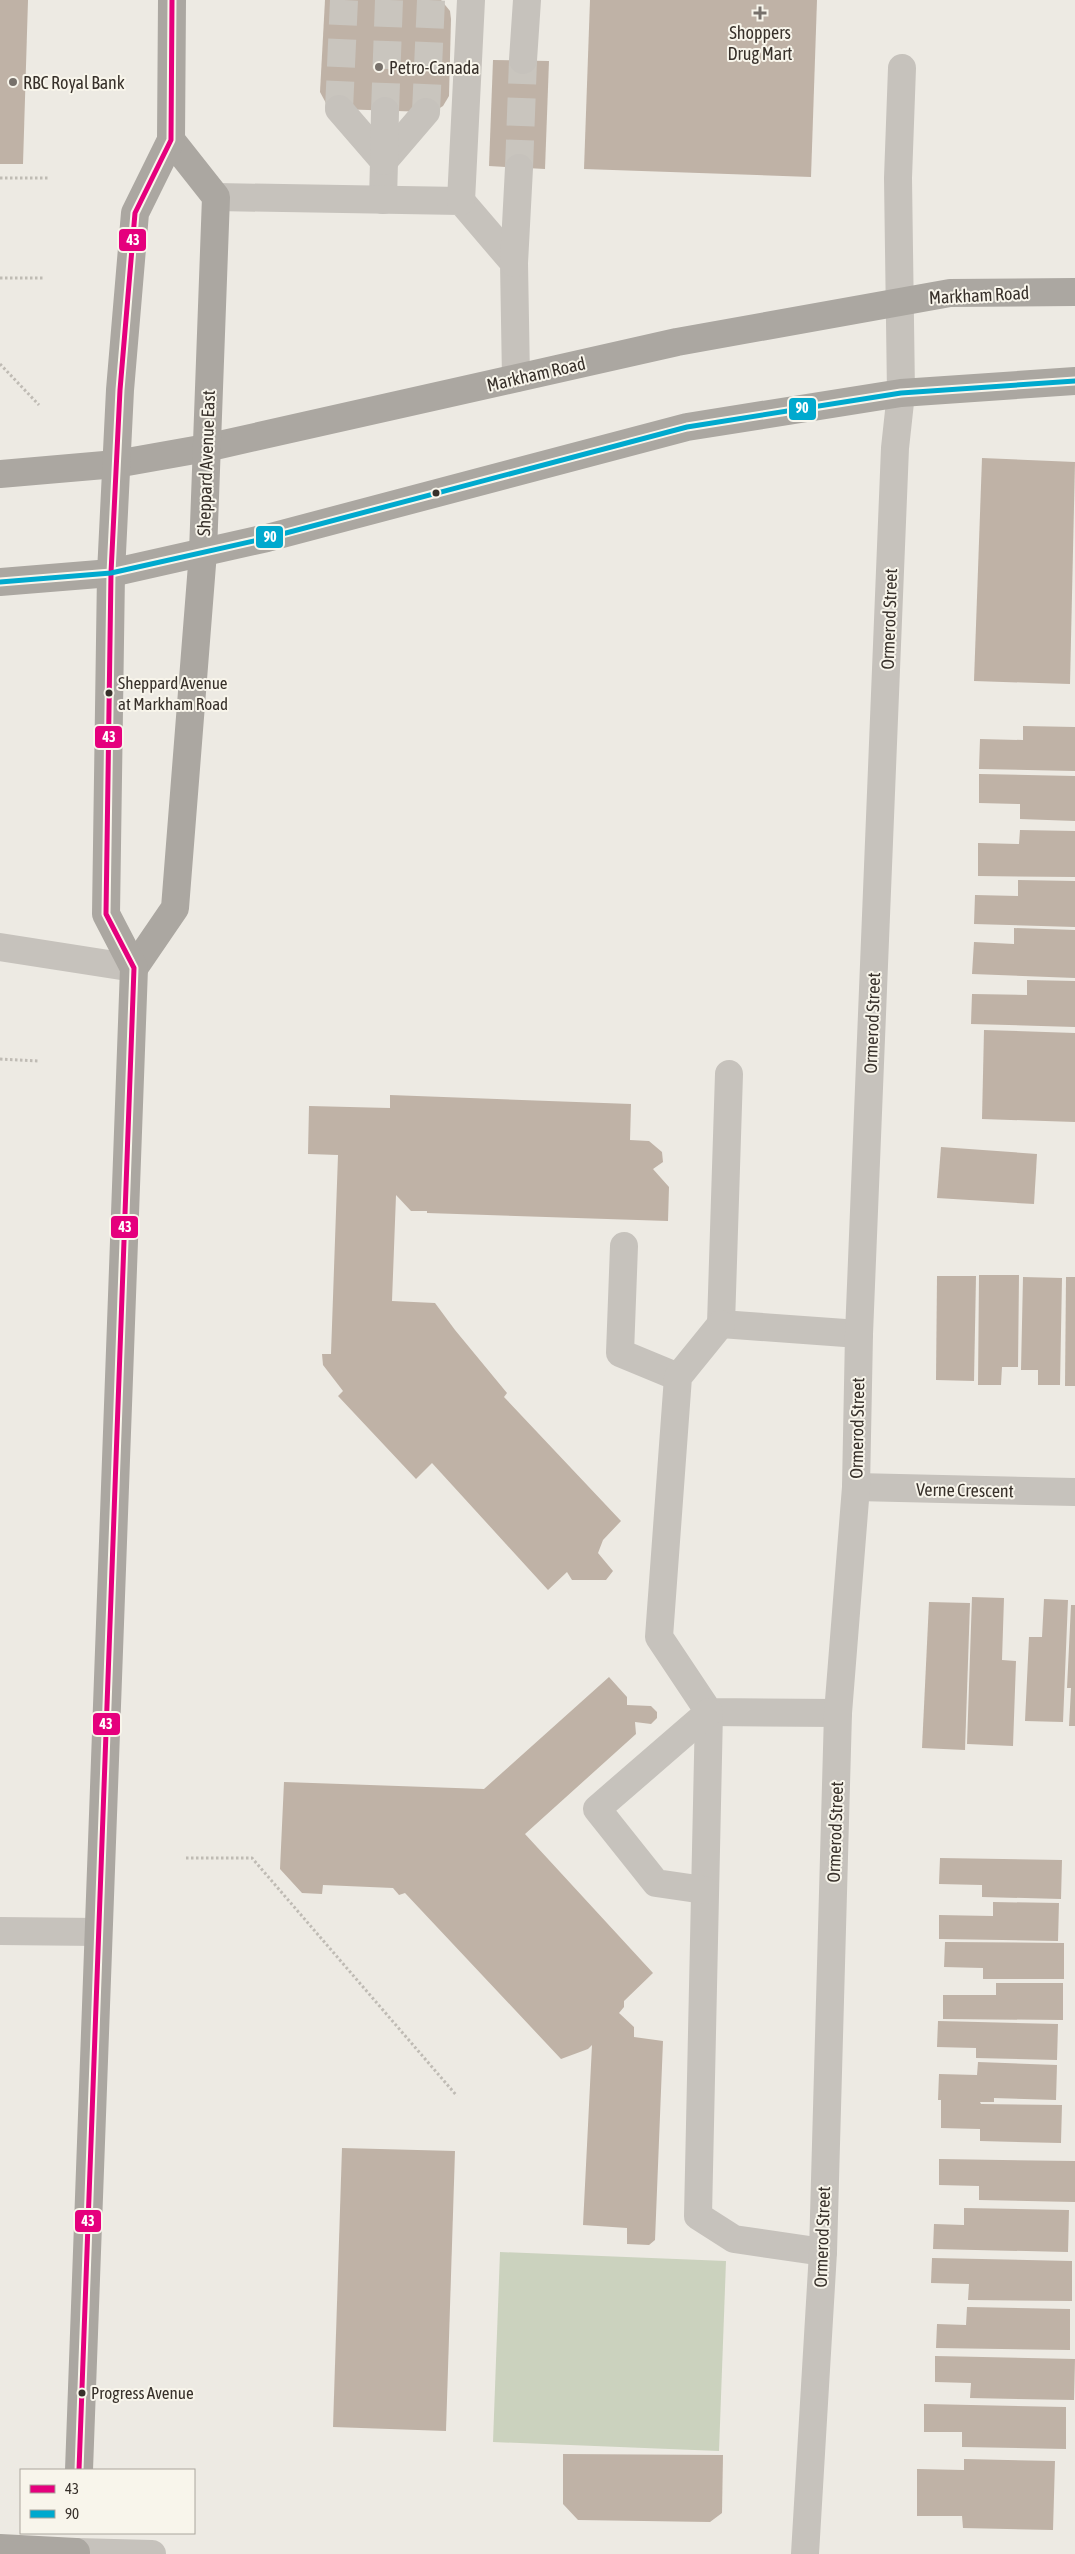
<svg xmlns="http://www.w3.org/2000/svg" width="1075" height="2554" viewBox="0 0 1075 2554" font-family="'Asap Condensed',sans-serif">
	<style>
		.green { fill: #cbd2be }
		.building { fill: #bfb2a6 }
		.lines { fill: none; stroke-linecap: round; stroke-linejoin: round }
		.minor-tunnel { stroke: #c9c5be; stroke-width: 28; stroke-dasharray: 28 14; stroke-linecap: butt }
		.path { stroke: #bfbbb4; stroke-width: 3; stroke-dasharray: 2.5 2.5; stroke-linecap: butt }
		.minor { stroke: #c6c2bc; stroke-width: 28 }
		.major { stroke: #aba7a1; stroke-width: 28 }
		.bus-1-casing { stroke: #f8f5eb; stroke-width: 9 }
		.bus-2-casing { stroke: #f8f5eb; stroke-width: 9 }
		.bus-1 { stroke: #e5007d; stroke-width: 5 }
		.bus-2 { stroke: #00a9ce; stroke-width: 5 }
		.poi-dot { fill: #77716b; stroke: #f8f5eb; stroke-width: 2 }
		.bus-dot { fill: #37302a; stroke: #f8f5eb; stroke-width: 2 }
		.labels { text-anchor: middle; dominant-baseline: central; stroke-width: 4; stroke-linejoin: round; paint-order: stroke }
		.bus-label { font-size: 17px; fill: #37302a; stroke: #f8f5eb; text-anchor: start }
		.poi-label { font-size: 18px; fill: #37302a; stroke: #f8f5eb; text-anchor: start }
		.street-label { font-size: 18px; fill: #37302a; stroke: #f8f5eb }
		.line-badge { stroke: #f8f5eb; stroke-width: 2 }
		.badge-label { font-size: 14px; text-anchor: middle; font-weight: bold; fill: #fff }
	</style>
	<rect width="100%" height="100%" fill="#edeae3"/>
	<!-- green -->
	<path class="green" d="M500,2252l226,9 -7,190 -226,-9z"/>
	<!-- building -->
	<g class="building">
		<path d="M0,0h28l-5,164h-23z"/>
		<path d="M325,0h116l9,11 1,8 -2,77 -6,10 -8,5 -9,1 -87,-3 -12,-4 -7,-13z"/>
		<path d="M590,0h227l-6,177 -227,-8z"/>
		<path d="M493,60l56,1 -4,108 -56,-3z"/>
		<path d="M982,458l93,4 -5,222 -96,-3z"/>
		<path d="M1023,726l52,1v44l-96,-2 1,-30 43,1z"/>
		<path d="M979,774l96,2v45l-55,-2v-15l-41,-1z"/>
		<path d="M1020,830l55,1v46l-97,-1v-33l41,1z"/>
		<path d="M1018,880l57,1v46l-101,-3 1,-29 43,1z"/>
		<path d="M1014,928l61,2v48l-103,-4 2,-32 40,2z"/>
		<path d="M1027,980l48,1v46l-104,-3 1,-30 55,1z"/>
		<path d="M984,1030l91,3v89l-93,-3z"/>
		<path d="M390,1095l241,9 -1,36 19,1 13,11 1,10 -10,7 16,18 -1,34 -241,-8v-2h-16l-15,-16 -4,106 43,2 20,27 52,63 -3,4 117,124 -18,19 -5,13 15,18 -7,9h-34l-5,-8 -19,18 -116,-127 -16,16 -78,-83 5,-5 -20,-26 -1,-11h9l7,-199 -30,-1 1,-48 81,2z"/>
		<path d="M941,1147l96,7 -3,50 -97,-6z"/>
		<path d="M979,1275h40l-1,92h-16l-1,18h-23z"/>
		<path d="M937,1276h39l-2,105 -38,-1z"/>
		<path d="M1023,1277l39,1 -2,107h-22v-15h-17z"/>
		<path d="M1066,1277h9v109h-10z"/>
		<path d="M972,1597l32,1 -2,62 14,1 -3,85 -46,-2z"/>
		<path d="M1044,1599l24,1 -5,122 -38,-1 4,-84h13z"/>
		<path d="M929,1602l41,1 -5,147 -43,-2z"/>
		<path d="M1071,1605h4v121h-6l2,-38h-4z"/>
		<path d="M609,1677l18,20v8l24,1 6,6v6l-6,6 -16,-2 1,12 -111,100 128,139 -29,28v6l-5,6 15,14v10l29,4 -8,199 -6,5 -22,-1v-16l-44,-3 9,-180 -4,4 -27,10 -156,-166 -6,2 -6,-7 -70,-3 -1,9 -20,-1 -22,-24 4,-87 200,7z"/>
		<path d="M940,1858l122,2 -1,39 -79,-2v-12l-43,-1z"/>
		<path d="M993,1902l66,1 -1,38 -119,-2v-24l54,1z"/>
		<path d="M945,1942l119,1v36h-81v-11l-39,-1z"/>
		<path d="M996,1983h67v37l-120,-1v-24h53z"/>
		<path d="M938,2021l120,3 -1,36 -81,-2v-10l-39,-1z"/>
		<path d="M978,2062l79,3 -1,35 -62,-2v4h-14l1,2 81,1 -1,38 -81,-2v-12l-39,-1v-28h-3l1,-26 38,1z"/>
		<path d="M342,2148l113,3 -9,280 -113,-4z"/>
		<path d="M939,2159l136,2v41l-96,-2v-14l-40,-1z"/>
		<path d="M964,2208l105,2 -1,42 -135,-3 1,-25 30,1z"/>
		<path d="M932,2258l140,3v40l-104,-1 1,-16 -38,-1z"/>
		<path d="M967,2307l103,2v41l-134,-2 1,-24 29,1z"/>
		<path d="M935,2356l140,3 -1,41 -104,-2 1,-15 -36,-1z"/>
		<path d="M924,2404l142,3v42l-104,-2v-15h-38z"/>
		<path d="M563,2454l160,1 -1,58 -12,9 -132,-2 -15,-16z"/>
		<path d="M964,2459l91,2 -2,69 -90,-2 -1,-12h-45v-47l47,1z"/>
	</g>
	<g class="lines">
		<!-- minor-tunnel -->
		<g class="minor-tunnel">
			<path d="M339,109l5,-109"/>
			<path d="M385,111l4,-111"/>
			<path d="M426,112l5,-112"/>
			<path d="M519,168l4,-108"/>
		</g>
		<!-- path -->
		<g class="path">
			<path d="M0,178h50"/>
			<path d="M0,278h45"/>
			<path d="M0,364l39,41"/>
			<path d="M0,1059l38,2"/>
			<path d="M186,1858h66l205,238"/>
		</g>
		<!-- minor -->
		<g class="minor">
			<path d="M523,60l4,-60"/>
			<path d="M339,109l45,52 -1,39"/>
			<path d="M384,161l42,-49"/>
			<path d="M384,161l1,-50"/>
			<path d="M216,197l245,4 53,62 2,115"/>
			<path d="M461,201l10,-201"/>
			<path d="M514,263l5,-95"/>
			<path d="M0,947l134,21"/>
			<path d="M729,1074l-8,250 138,10"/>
			<path d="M624,1246l-4,107 58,24"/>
			<path d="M721,1324l-43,53 -19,260 50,75 129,1"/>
			<path d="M856,1487l219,5"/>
			<path d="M709,1712l-11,504 36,23 89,13"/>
			<path d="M704,1890l-48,-7 -59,-74 112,-97"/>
			<path d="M0,1931l98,1"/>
			<path d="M76,2552l76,2"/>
			<path d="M805,2554l18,-302 15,-539 18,-226 3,-153 36,-886 6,-55 -3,-215 4,-110"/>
		</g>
		<!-- major -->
		<g class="major">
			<path d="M0,474l116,-10 90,-16 471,-106 273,-49 125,-1"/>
			<path d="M0,582l111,-9 156,-35 420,-111 214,-34 174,-12"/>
			<path d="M134,968l41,-60 28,-356 13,-355 -45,-57"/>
			<path d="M79,2470l55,-1502 -28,-54 5,-341 9,-183 15,-177 36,-73 1,-140"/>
			<path d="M0,2548l76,4"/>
		</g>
		<defs>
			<path id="bus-1" d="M79,2470l55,-1502 -28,-54 5,-341 9,-183 15,-177 36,-73 1,-140"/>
			<path id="bus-2" d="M0,582l111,-9 156,-35 420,-111 214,-34 174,-12"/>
		</defs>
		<!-- bus-1 casing -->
		<use href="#bus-1" class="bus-1-casing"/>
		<!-- bus-2 casing -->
		<use href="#bus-2" class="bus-2-casing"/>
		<!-- bus-1 -->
		<use href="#bus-1" class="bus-1"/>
		<!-- bus-2 -->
		<use href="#bus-2" class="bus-2"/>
	</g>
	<!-- markers -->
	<g class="poi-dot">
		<path d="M757.5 5.5h5v5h5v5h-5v5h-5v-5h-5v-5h5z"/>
		<circle cx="379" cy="67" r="5"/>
		<circle cx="13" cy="82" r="5"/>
	</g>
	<g class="bus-dot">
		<circle cx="436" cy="493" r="4.5"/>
		<circle cx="109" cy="693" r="4.5"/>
		<circle cx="82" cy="2393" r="4.5"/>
	</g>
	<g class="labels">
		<!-- bus labels -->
		<g class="bus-label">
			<text x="118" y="683">Sheppard Avenue<tspan x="118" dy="21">at Markham Road</tspan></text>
			<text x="91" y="2393">Progress Avenue</text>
		</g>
		<!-- poi labels -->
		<g class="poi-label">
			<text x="760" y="32" text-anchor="middle">Shoppers<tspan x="760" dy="21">Drug Mart</tspan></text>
			<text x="389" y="67">Petro-Canada</text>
			<text x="23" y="82">RBC Royal Bank</text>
		</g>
		<!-- street labels -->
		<g class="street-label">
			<text transform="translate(979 295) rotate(-3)">Markham Road</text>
			<text transform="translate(536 374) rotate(-13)">Markham Road</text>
			<text transform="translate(206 463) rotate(-88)">Sheppard Avenue East</text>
			<text transform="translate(889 619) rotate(-88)">Ormerod Street</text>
			<text transform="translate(872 1023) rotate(-88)">Ormerod Street</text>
			<text transform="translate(857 1428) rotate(-89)">Ormerod Street</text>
			<text transform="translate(965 1490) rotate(1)">Verne Crescent</text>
			<text transform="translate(835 1832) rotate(-88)">Ormerod Street</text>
			<text transform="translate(822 2237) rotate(-88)">Ormerod Street</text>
		</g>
	</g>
	<g class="line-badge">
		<rect x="118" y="228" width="29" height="24" rx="5" fill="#e5007d"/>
		<rect x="788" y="397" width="29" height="24" rx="5" fill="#00a9ce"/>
		<rect x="255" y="525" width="29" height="24" rx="5" fill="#00a9ce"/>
		<rect x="94" y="725" width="29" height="24" rx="5" fill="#e5007d"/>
		<rect x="110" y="1215" width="29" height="24" rx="5" fill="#e5007d"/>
		<rect x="92" y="1712" width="29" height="24" rx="5" fill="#e5007d"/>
		<rect x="74" y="2209" width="28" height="24" rx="5" fill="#e5007d"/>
	</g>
	<g class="badge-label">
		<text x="133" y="245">43</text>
		<text x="802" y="413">90</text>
		<text x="270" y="542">90</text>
		<text x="109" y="742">43</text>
		<text x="125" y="1232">43</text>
		<text x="106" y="1729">43</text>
		<text x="88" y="2226">43</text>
	</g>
	<!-- legend -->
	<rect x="20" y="2469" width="175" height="65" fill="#f8f5eb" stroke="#aba69e"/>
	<rect x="30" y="2485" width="25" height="8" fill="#e5007d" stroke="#aba69e"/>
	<text x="65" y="2494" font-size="15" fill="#37302a">43</text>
	<rect x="30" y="2510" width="25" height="8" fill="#00a9ce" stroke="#aba69e"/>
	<text x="65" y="2519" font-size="15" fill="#37302a">90</text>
</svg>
